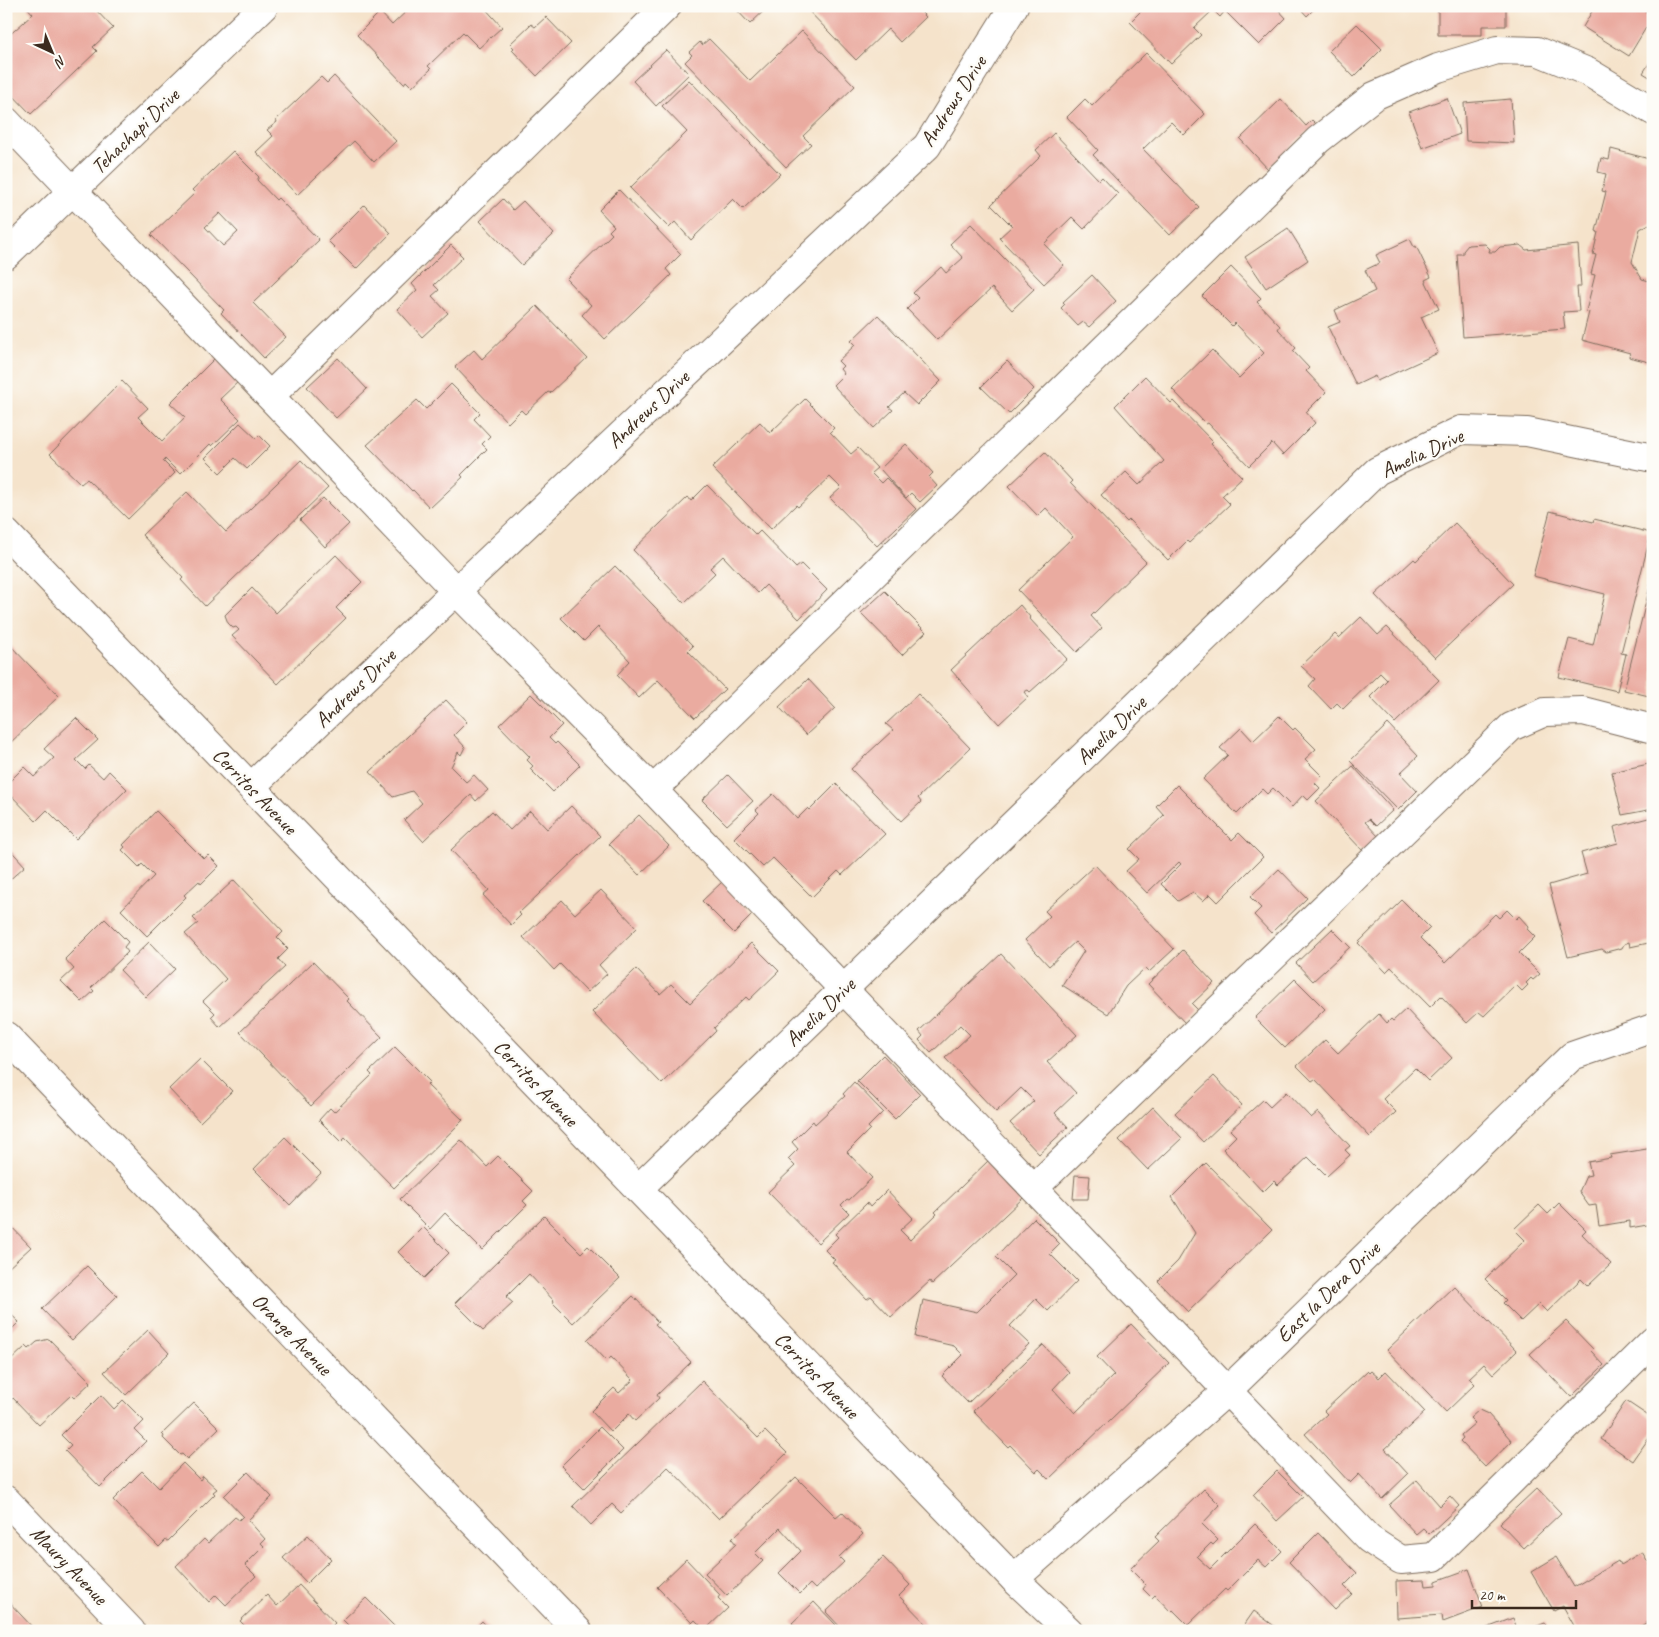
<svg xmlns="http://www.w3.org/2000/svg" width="1659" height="1637" viewBox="0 0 1659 1637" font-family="Caveat,sans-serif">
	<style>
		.building { fill: #eaaba0; fill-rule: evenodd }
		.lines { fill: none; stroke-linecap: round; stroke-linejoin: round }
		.minor-casing { stroke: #7c6b5b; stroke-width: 30 }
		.minor { stroke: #fff; stroke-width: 28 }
		.labels { text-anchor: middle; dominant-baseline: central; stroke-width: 5; stroke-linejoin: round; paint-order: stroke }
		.street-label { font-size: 21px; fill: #3b2a1e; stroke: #fdfcf7 }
	</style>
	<rect width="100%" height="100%" fill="#fdfcf7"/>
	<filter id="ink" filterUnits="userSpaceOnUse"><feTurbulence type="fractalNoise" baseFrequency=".02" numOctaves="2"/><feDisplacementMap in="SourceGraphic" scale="10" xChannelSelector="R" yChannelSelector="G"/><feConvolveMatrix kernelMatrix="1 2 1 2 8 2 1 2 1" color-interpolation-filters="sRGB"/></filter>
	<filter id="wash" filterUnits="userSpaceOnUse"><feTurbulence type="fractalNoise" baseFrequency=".0096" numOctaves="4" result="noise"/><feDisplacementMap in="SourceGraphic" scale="20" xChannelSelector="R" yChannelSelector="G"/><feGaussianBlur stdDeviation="1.12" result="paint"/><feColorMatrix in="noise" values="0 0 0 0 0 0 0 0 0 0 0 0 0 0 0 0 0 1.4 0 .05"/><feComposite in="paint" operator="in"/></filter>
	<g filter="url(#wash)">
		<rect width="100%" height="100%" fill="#f5e3cb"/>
		<g id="blocks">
			<!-- building -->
			<g class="building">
				<path d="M26,6h66l21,22 -20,19 4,4 -66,63 -25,-26v-50l27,-24z"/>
				<path d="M412,6h71l19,21 -23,21 -16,-16 -35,34 3,3 -19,18 -6,-6 -2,3 -47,-49 23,-23 12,13z"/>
				<path d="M733,6h36l-19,18z"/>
				<path d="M804,6h111l11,11 -26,25 -12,-13 -32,31z"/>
				<path d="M1146,6h129l11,12 -27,27 -34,-34 -5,6 -7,-7 -19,18 7,7 -30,29 -41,-42z"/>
				<path d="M1298,6h19l-10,10z"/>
				<path d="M1438,6h68v20h-24v9h-44z"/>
				<path d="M1595,6h41l17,10 -24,40 -46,-29z"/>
				<path d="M546,17l25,26 -34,33 -25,-26 2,-2 -4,-4 21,-20 4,3z"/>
				<path d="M1357,24l25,25 -28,28 -25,-26z"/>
				<path d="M802,31l53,55 -52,50 8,8 -25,23 -101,-105 7,-7 -3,-3 11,-10 2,3 7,-6 41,42z"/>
				<path d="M666,50l23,24 -33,32 -23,-25z"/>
				<path d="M1146,53l59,61 -21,21 -13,-13 -28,27 56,58 -29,28 -77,-80 5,-5 -31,-33 18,-18 7,7z"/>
				<path d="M1653,57v22l-10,-6z"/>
				<path d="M334,76l62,65 -22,21 -20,-21 -57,54 -41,-43 17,-16 -6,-6 10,-8 -1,-2 45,-43 6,6z"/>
				<path d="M689,80l91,94 -37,35 -10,-10 -42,41 -16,-18 -6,6 -39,-40 57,-56 -25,-26z"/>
				<path d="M1447,98l13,36 -38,14 -13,-36z"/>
				<path d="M1281,99l25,27 6,-6 8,8 -15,5 -37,36 -28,-30z"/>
				<path d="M1511,99l3,44 -48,-2 -2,-38z"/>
				<path d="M1054,133l45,47 3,-3 16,17 -34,35 -12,-12 -28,27 20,21 -20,19 -45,-46 13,-12 -21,-21 50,-49 -5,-6z"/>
				<path d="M1611,149l42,11v62l-13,7 -8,33 10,17 11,3v74l-2,-1 -2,7 -20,-5 1,-4 -48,-13 7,-28 -3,-1 9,-36 -4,-1 5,-19 -3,-1 5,-22 -2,-1 10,-39 -4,-1 4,-17 -8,-2 3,-14 8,2z"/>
				<path d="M233,151l26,26 -2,3 19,20 2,-2 41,42 -66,63 33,34 -22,21 -43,-45 3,-3 -73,-75 44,-42 -3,-3zM220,213l18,19 -15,14 -18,-19z"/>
				<path d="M619,190l62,64 -15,15 5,6 -66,64 -23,-24 9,-10 -25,-26 46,-45 -3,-3 5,-5 -15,-16z"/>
				<path d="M503,199l10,11 10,-9 31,33 -32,31 -42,-44z"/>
				<path d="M364,205l27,28 -35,36 -28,-28z"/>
				<path d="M971,224l63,65 -22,21 -20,-22 -55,52 -30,-31 11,-11 -5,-5 28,-26 5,6 17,-15 -13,-14z"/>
				<path d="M1288,228l20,32 -42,28 -21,-31z"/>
				<path d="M1410,239l4,8 2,-1 15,31 -6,3 14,29 -18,8 17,36 -61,28 -2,-5 -19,9 -28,-58 12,-5 -5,-12 40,-19 -10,-21 15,-7 -4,-8z"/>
				<path d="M1485,244l5,5 -1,3h6l5,-5 20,-2 6,5 52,-5 3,42h-4l2,24 -16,1 2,17 -102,8 -6,-83h6v-3l5,-6z"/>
				<path d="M451,245l12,12 -29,28 5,5 -7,6 16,17 -26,24 -25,-28 20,-19 -5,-6z"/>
				<path d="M1231,267l30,31 -4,4 23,24 -2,3 18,19 -3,3 16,17 -3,3 20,21 -20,20 9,11 -32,32 -11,-12 -23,23 -41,-43 -2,1 -34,-35 40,-39 27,28 25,-25 -29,-30 -3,3 -30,-30z"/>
				<path d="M1092,275l24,26 -27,26 -6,-5 -5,4 -17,-18 4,-4 -2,-2z"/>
				<path d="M537,306l50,52 -37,35 -2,-1 -23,22 -4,-4 -13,13 -53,-56 19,-17 8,9z"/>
				<path d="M878,315l63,66 -24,24 -13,-12 -15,14 4,3 -19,18 -41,-43 11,-11 -4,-5 3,-3 -5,-5 17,-16 -4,-4z"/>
				<path d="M216,357l24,23 -20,19 20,20 -28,27 -2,-2 -30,30 -15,-15 -2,2 12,12 -47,46 -41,-40 -6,5 -31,-30 72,-73 26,27 -10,9 24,24 23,-24 -15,-14z"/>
				<path d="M338,358l29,31 -31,29 -29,-31z"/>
				<path d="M1007,361l27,28 -25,25 -28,-27z"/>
				<path d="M1145,376l26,27 2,-2 40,41 -2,2 31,33 -20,19 8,8 -41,39 -2,-2 -19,19 -39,-40 -2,2 -26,-27 25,-23 13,13 25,-24 -49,-55z"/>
				<path d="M451,384l29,29 -6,6 16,17 -8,8 5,5 -26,26 2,2 -33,31 -17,-18 -1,1 -45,-46 50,-45 9,9z"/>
				<path d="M805,399l29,29 -4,4 21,22 7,-6 19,20 -6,5 10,10 5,-5 30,31 -39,37 -47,-48 11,-10 -11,-11 -32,30 -2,-2 -25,24 -59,-61 48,-46 10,11z"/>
				<path d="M240,423l16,15 3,-3 11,11 -23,23 -12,-11 -15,15 -15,-15z"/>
				<path d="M906,444l27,29 -4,4 8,9 -17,16 -9,-9 -5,5 -26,-29z"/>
				<path d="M1045,452l27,29 -2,2 76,79 -55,54 11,12 -25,24 -59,-62 55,-53 -27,-29 -8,8 -29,-30z"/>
				<path d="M301,460l27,28 -123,118 -24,-26 2,-2 -41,-43 45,-43 39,40z"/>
				<path d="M707,485l49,50 4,-4 36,37 5,-4 26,26 -28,29 -33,-34 -8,8 -35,-37 -13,12 5,5 -31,30 -51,-53 55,-53 3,4z"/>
				<path d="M323,498l26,26 -24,23 -25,-27z"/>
				<path d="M1550,511l43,11 1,-3 57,14 -30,120 5,1 -9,37 -58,-14 10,-38 24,6 12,-51 -72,-18z"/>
				<path d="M1455,523l58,61 -78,74 -60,-63 39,-36 2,2z"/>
				<path d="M336,555l26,27 -26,26 10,10 -68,66 -46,-48 7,-6 -3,-3 -3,1 -5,-5 -3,-8 27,-27 24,25z"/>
				<path d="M615,566l78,80 -5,5 37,38 -30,29 -37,-38 -19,18 -22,-23 13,-14 -32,-34 -14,14 -23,-23z"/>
				<path d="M1652,578h1v119l-29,-7z"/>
				<path d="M885,591l41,41 -24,23 -41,-42z"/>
				<path d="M1020,605l10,12 -1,1 38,41 -37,33 -2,-2 -4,2 4,5 -29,27 -48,-54z"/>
				<path d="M1361,617l17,18 9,-8 52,53 -44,43 -25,-26 17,-17 -7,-7 -37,36 -6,-6 -6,6 -22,-23 6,-7 -14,-13 34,-32 4,4z"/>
				<path d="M9,644l50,52 -53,51v-101z"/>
				<path d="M808,679l27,29 -29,27 -27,-28z"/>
				<path d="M531,694l31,31 -13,13 6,6 2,-2 23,23 -27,27 -23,-23 3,-3 -6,-6 3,-3 -31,-32z"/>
				<path d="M918,694l52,54 -52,50 3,4 -20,19 -50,-52 42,-39 -7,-6z"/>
				<path d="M446,700l21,22 -13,13 11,12 -4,8 -3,-3 -7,15 15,15 8,-7 14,15 -12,11 -5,-6 -48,46 -19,-21 18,-17 -10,-12 -19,6 -23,-25z"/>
				<path d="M1279,716l14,14 2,-2 21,21 -11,10 17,17 -7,7 5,5 -12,12 -5,-5 -11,12 -19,-19 -6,6 -5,-5 -25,25 -34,-35 25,-24 -8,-7 21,-20 12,13z"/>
				<path d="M76,718l22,22 -22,20 9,9 4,-4 14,13 6,-7 18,18 -51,50 -29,-29 -11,11 -30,-31v-5l18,-18 10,10 20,-19 -10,-9z"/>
				<path d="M1388,724l30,32 -18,17 17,18 -19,19 -48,-49z"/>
				<path d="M1653,763v46l-31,6 -10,-43z"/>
				<path d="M1353,766l40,44 -17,16 -7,-7 -4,3 14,15 -16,14 -47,-50z"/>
				<path d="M728,775l25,26 -26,24 -25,-25z"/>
				<path d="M836,784l49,50 -43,41 -4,-4 -26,26 -39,-39 -10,9 -29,-29 25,-25 -3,-3 17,-16 24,25 11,-11 2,2z"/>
				<path d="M1177,785l55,55 7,-7 24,24 -45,45 -8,-8 -7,7 -10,-9 -15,9 -17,-17 20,-20 -2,-2 -32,31 -21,-22 13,-12 -10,-10 35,-34 -8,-9z"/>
				<path d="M571,806l29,30 -81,77 2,2 -10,10 -28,-30 6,-5 -38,-40 41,-39 18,19 20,-19 17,18z"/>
				<path d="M156,811l48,48 4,-4 11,11 -18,18 -2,-3 -15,14 2,2 -39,39 -26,-26 33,-34 -12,-12 -3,3 -17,-17 3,-3 -2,-2z"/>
				<path d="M639,815l30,31 -30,29 -30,-31z"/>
				<path d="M1652,817l1,125 -23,5 -1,-5 -5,2 -2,4 -16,4 -4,-3 -34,8 -19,-72 38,-11 -6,-21 37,-10 -4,-16z"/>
				<path d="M6,845l19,21 -19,17z"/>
				<path d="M1095,865l79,84 -25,23 -4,-4 -19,18 -18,28 -46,-29 22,-34 -9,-9 -26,24 -24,-26 25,-24 -5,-5z"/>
				<path d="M1279,869l28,29 -36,35 -17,-18 7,-7 -11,-11z"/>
				<path d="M234,880l49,52 -6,6 11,11 -10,10 7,8 -65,60 -9,-10 4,-4 -12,-12 23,-22 -41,-45 13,-11 -5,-5z"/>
				<path d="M722,882l31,32 -19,19 -32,-32z"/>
				<path d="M601,890l36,38 -38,37 8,9 -20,18 -27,-28 -6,6 -31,-33 39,-37 13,14z"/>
				<path d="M1402,900l28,28 -10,10 25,25 50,-49 4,4 8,-8 9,9 3,-3 9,10 -1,3 8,8 -16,16 21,21 -7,6 -2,-2 -5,5 2,2 -6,6 -6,-6 -32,31 -5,-4 -12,11 -26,-27 -11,11 -39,-40 -5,5 -28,-29z"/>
				<path d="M105,919l23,23 -4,5 4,5 -37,36 3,3 -12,11 -21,-21 13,-12 -9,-10z"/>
				<path d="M1332,929l18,18 -37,34 -17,-18z"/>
				<path d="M149,942l26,27 -29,28 -26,-27z"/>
				<path d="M751,943l28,28 -30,29 -3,-3 -32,31 2,3 -54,53 -70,-72 44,-43 24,25 11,-10 19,19z"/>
				<path d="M1183,950l31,33 -22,21 7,7 -13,13 -38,-40z"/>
				<path d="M1001,954l76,81 -30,27 29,31 -21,20 13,14 -29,27 -29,-31 24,-22 -13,-13 -25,24 -51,-54 25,-23 -10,-10 -29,28 -12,-13 4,-4 -4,-5z"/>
				<path d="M313,962l36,37 -2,2 35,36 -71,69 -71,-74z"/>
				<path d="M1295,979l30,30 -40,39 -30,-30z"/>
				<path d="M1406,1009l46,49 -24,23 -13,-13 -32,31 13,13 -26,25 -55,-58 -3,2 -15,-15 28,-26 13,13 41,-39 8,9 4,-4 2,2z"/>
				<path d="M395,1047l35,35 -3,3 36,35 -69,68 -49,-50 -4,4 -22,-22 11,-12 4,4 38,-37 -3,-3z"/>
				<path d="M883,1055l37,39 -25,25 -38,-38z"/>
				<path d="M200,1059l32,32 -32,31 -31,-33z"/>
				<path d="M1214,1076l28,29 -39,37 -28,-29z"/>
				<path d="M854,1082l29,30 -15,15 2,2 -23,23 25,26 -23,22 -2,-1 -6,6 8,8 -31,30 -50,-51 27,-26 -7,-7 10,-10 -6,-7 21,-21 2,3 30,-28 -2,-2z"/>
				<path d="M1286,1092l25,26 7,-6 32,34 -5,4 5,5 -23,21 -19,-19 -30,28 -4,-4 -11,11 -40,-43 13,-13 -6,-6 33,-30 7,7z"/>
				<path d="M1153,1107l29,31 -34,32 -29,-30z"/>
				<path d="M285,1137l36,36 -31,32 -36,-36z"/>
				<path d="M461,1140l26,27 11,-11 35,35 -10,10 4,4 -45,45 -37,-37 -15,16 -30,-30z"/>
				<path d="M1653,1148v76l-23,4v-7l-31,5 -3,-21 -7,1 -10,-14 7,-16 5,-1 -3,-13 23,-4 -1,-3z"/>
				<path d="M988,1161l35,37 -91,86 -2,-3 -39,36 -20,-21 -4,3 -35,-37 3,-2 -10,-10 13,-13 -3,-3 32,-31 3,4 17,-17 26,28 -13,12 10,10 27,-26 -2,-2z"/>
				<path d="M1206,1163l66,67 -84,82 -30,-31 20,-20 17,-28 -23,-36z"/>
				<path d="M1075,1175l15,1 -2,23h-15z"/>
				<path d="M1559,1203l27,27 -4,4 29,30 -23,22 -7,-7 -34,33 -8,-8 -18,17 -18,-18 3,-3 -21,-21 40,-39 -11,-11 25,-24 9,9z"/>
				<path d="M544,1216l37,37 7,-7 32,32 -47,45 -20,-20 1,-2 -25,-27 -23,23 7,6 -30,28 -28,-28z"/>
				<path d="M1034,1218l26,26 -10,10 27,27 -29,30 -12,-12 -26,27 19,18 -61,59 -26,-27 21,-21 -9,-9 -39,-9 8,-37 54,12 37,-37 -18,-18z"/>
				<path d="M6,1221l25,26 -25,23z"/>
				<path d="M423,1227l26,26 -25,25 -26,-26z"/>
				<path d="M87,1266l30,30 -45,44 -30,-31z"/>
				<path d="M1454,1286l63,65 -24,23 -9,-10 -15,14 6,6 -29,28 -59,-62z"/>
				<path d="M633,1296l25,26 -3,2 36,38 -34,33 2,3 -24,23 -6,-7 -18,18 -20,-21 23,-23 5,5 14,-13 -22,-23 -4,4 -20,-21z"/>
				<path d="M6,1310l13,12 -13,13z"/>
				<path d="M1566,1321l27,28 -2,2 13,14 -33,32 -41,-43z"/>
				<path d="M1131,1324l38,39 -120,116 -10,-10 -3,3 -26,-27 -2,2 -35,-36 70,-66 26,27 -16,17 22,24 39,-38 -17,-18z"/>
				<path d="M148,1330l21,23 -43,42 -22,-23z"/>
				<path d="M49,1339l42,43 -17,16 -3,-3 -32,30 -26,-27 -2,2 -5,-4v-31l20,-19 3,3 8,-7z"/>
				<path d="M1367,1371l2,2 2,-2 8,7 7,-7 39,41 -40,37 23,25 -26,25 -23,-25 -9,9 -45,-49 22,-20 -3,-3z"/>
				<path d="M702,1381l56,57 7,-7 22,22 -68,66 -51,-52 -47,46 -9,-9 -21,21 -18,-19z"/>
				<path d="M101,1395l13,14 9,-9 21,21 -9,9 11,11 -46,46 -35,-36 6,-6 -10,-10z"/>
				<path d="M1626,1401l27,18v13l-20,29 -32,-22z"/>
				<path d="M194,1403l25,25 -32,31 -5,-5 -2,1 -17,-17 1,-2 -2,-2z"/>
				<path d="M1479,1410l9,4 24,27 -27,26 -25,-26 3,-3 -2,-3 14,-12 -5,-5z"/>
				<path d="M600,1427l23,23 -39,39 -23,-23z"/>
				<path d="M183,1463l17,17 3,-4 14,13 -4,3 2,2 -47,47 -2,-1 -7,7 -46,-47 29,-29 17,17z"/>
				<path d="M1277,1471l26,26 -26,24 -24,-26z"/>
				<path d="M248,1472l24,25 -24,23 17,19 -4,4 3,3 -19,19 11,11 -30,29 -10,-10 -7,7 -33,-36 28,-27 4,4 27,-26 4,3 4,-4 -19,-20z"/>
				<path d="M796,1477l40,40 6,-5 21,22 -24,23 5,5 -29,27 -5,-5 -10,10 -21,-21 22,-22 -21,-23 -25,25 8,8 -36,35 -22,-23 31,-29 -4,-5z"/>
				<path d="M1417,1480l23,26 10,-10 9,10 -30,28 -6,-6 -7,6 -27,-29z"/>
				<path d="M1537,1488l24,25 -37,35 -24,-25z"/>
				<path d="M1204,1489l16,16 -18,19 16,16 -5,5 -2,-2 -14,14 13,12 45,-45 27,27 -16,16 -8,-7 -31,31 -2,-2 -37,36 -15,-15 -2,2 -16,-17 -3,3 -9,-9 3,-4 -16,-16 29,-28 -4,-4z"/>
				<path d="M1318,1533l39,40 -13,13 8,8 -17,16 -46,-48z"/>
				<path d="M308,1535l23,24 -24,24 -24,-25z"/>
				<path d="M1642,1552l11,18v49l-21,12h-55l-14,-25 -9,5 -23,-39 25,-15 18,30 44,-26 2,4z"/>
				<path d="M883,1557l27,28 -11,11 34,35h-89l-18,-19z"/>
				<path d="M686,1559l34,36 -2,3 10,10 -23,22 -10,-10 -3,3 -35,-36z"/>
				<path d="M1469,1569l14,38 -40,15 -1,-7 -45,3 -1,-37 29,-1 1,6 10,-1v-4z"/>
				<path d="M299,1585l36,38 -8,8h-77l-10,-10 27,-26 10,11z"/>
				<path d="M366,1598l33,33h-45l-11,-11z"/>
				<path d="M6,1599l30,32h-30z"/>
				<path d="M814,1602l22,23 -7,6h-30l-7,-8z"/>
				<path d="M1254,1611l27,20h-41z"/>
				<path d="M1513,1618l5,13h-29l-2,-3z"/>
				<path d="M482,1621l9,10h-19z"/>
				<path d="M1545,1623l3,8h-24z"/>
			</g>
		</g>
	</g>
	<g filter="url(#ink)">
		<use href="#blocks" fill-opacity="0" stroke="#7c6b5b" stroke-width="1"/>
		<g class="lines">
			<defs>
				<g id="minor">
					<path d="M6,121l450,470 197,199 716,749 32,21 33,-3 219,-216"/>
					<path d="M6,255l258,-249"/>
					<path d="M270,396l397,-390"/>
					<path d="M6,533l1008,1046 55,52"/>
					<path d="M251,787l205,-196 471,-445 87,-140"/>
					<path d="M653,790l665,-650 56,-44 64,-28 59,-18 40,1 51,21 65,39"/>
					<path d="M6,1036l572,595"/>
					<path d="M1034,1188l477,-461 34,-15 38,-1 70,18"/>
					<path d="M638,1189l739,-718 84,-41 66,2 126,26"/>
					<path d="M6,1500l125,131"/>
					<path d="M1014,1579l213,-188 345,-335 81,-28"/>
				</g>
			</defs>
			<!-- minor casing -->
			<use href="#minor" class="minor-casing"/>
			<!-- minor -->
			<use href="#minor" class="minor"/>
		</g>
	</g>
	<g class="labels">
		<!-- street labels -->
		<g class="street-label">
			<text transform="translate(953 101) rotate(-57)">Andrews Drive</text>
			<text transform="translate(135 131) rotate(-44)">Tehachapi Drive</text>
			<text transform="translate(648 409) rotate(-43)">Andrews Drive</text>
			<text transform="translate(1422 453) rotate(-25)">Amelia Drive</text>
			<text transform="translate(355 688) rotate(-44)">Andrews Drive</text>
			<text transform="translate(1111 730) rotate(-44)">Amelia Drive</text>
			<text transform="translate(255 791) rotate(46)">Cerritos Avenue</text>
			<text transform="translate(820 1012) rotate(-44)">Amelia Drive</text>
			<text transform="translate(536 1083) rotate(46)">Cerritos Avenue</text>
			<text transform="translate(1328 1292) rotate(-44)">East la Dera Drive</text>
			<text transform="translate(292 1334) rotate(46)">Orange Avenue</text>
			<text transform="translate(817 1375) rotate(46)">Cerritos Avenue</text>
			<text transform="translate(69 1565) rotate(46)">Maury Avenue</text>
		</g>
	</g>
	<!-- margin -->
	<rect width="1659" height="1637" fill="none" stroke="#fdfcf7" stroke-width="25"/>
	<!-- north arrow -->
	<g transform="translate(52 52) rotate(136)" stroke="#fdfcf7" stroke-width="4" paint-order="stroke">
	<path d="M0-4L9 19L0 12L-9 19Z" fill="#3b2a1e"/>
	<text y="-8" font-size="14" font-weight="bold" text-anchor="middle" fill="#3b2a1e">N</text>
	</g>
	<!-- scale -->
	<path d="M1472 1600v8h104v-8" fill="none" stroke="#3b2a1e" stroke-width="2.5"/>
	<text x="1479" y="1600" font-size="15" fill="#3b2a1e" stroke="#fdfcf7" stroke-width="4" paint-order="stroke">20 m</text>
</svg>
